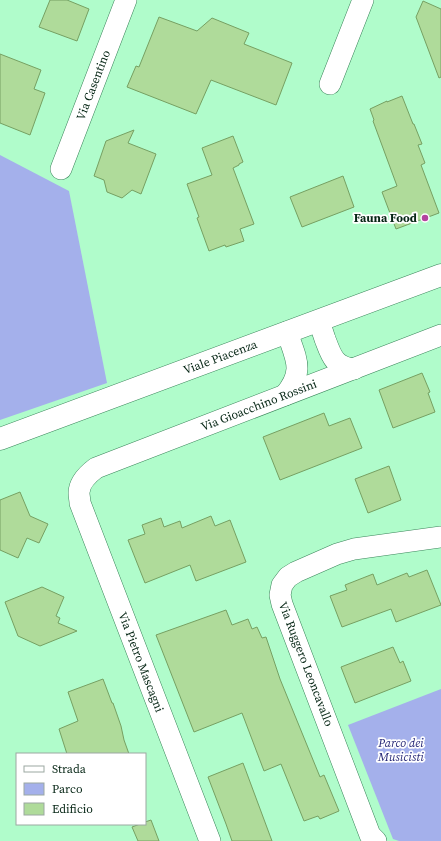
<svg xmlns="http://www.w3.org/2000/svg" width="441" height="841" viewBox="0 0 441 841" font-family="'Source Serif 4',serif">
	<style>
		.green { fill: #a4b0eb }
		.building { fill: #afdb9a; stroke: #76a062 }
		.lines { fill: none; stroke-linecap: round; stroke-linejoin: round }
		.street-casing { stroke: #3a855a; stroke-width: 22 }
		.secondary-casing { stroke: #3a855a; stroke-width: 23 }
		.street { stroke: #fff; stroke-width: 21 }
		.secondary { stroke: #fff; stroke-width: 22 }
		.poi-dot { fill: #b4439f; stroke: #fff; stroke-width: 1.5 }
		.labels { text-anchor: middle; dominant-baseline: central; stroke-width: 3.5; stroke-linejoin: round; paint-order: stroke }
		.street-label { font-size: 12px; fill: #062615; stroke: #fff }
		.poi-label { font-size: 12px; font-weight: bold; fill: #062615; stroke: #fff; text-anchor: end }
		.park-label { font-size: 12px; font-style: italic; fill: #272876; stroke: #fff }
	</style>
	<rect width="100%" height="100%" fill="#b0fccb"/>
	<!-- green -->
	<g class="green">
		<path d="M0,155l69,36 38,192 -107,37z"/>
		<path d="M441,689v152h-42l-6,-2 -45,-114z"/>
	</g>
	<!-- building -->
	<g class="building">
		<path d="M50,0h17l22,9 -12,32 -38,-14z"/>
		<path d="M423,1l18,8v68l-2,1 -23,-61z"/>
		<path d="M159,17l38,14 15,-13 37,15 -5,11 48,19 -16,42 -65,-25 -15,34 -69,-27 9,-21 3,1z"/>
		<path d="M0,54l41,16 -7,19 11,4 -15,42 -30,-12z"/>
		<path d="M402,96l11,28h1l8,20 -4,1 7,18 -4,2 18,48 -43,16 -14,-37 15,-6 -24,-65 1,-1 -4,-11 17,-8v1z"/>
		<path d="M134,130l-6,13 28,11 -15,40 -9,-4 -10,8 -15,-6 -3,-12 -10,-4 12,-35z"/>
		<path d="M233,136l10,26 -4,2v1l-6,3 21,56 -14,5 4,12 -18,6 -1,-2 -16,6 -12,-33 2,-1 -12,-33 25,-9 -10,-27z"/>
		<path d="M343,176l11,31 -52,20 -12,-30z"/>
		<path d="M422,373l8,19 -2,1 7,19 -42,16 -14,-38z"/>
		<path d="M324,413l5,13 21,-8 12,30 -82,32 -17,-43z"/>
		<path d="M389,466l12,34 -33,13 -13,-34z"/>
		<path d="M20,492l10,24 18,8 -9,19 -12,-5 -9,20 -18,-8v-50z"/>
		<path d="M211,516l4,10 15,-6 16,42 -50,19 -6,-16 -45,18 -17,-43 17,-6 -3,-9 19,-7 3,9 16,-6 2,7z"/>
		<path d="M427,570l14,35 -45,17 -5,-13 -49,18 -12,-31 17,-6 -2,-5 28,-11 4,11 30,-12 2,4z"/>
		<path d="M42,587l22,10 -8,19 4,2 -2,5 19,8 -37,15 -22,-10 -13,-34z"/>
		<path d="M226,610l6,15 16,-6 4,10 5,-2 5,11 4,-1 14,42 40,98 4,-2 15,36 -19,8 -2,-3 -14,5 -23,-57 -17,7 -22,-58 -48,19 -38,-97z"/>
		<path d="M393,647l7,16 3,-2 8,20 -56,22 -14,-36z"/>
		<path d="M103,679l9,24h1l8,23 3,14 5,14h-62l-8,-25 19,-8 -10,-29z"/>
		<path d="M243,763l13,35 16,43h-40l-6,-17 -18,-47z"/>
		<path d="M151,820l8,21h-21l-6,-14 8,-3h5v-2z"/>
	</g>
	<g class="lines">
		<defs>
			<g id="street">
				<path d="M330,84l33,-84"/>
				<path id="s1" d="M61,169l65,-169"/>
				<path d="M319,321c2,6 4,12 6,18 6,16 9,28 29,30"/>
				<path d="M285,395c20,-24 11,-36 2,-63"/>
				<path id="s2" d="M210,841l-130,-338c0,-3 -1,-7 -1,-10 0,-11 9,-19 17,-25l345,-133"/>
				<path d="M376,841l-6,-6 -88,-231 -2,-9 2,-10 6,-8 8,-5 41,-18 17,-5 87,-12"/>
			</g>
			<g id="secondary">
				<path id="s3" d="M0,439l441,-164"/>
			</g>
		</defs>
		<!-- street casing -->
		<use href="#street" class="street-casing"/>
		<!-- secondary casing -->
		<use href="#secondary" class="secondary-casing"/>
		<!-- street -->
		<use href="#street" class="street"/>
		<!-- secondary -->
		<use href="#secondary" class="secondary"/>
	</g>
	<!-- markers -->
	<circle class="poi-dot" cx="425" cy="218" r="4"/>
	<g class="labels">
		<!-- street labels -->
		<g class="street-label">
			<text stroke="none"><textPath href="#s1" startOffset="90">Via Casentino</textPath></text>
			<text stroke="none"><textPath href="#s3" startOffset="235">Viale Piacenza</textPath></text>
			<text stroke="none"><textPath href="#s2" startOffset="578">Via Gioacchino Rossini</textPath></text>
			<text transform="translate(141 662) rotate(69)">Via Pietro Mascagni</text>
			<text transform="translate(306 664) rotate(69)">Via Ruggero Leoncavallo</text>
		</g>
		<!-- poi labels -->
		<g class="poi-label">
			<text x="417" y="218">Fauna Food</text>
		</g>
		<!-- park labels -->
		<g class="park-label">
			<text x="401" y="743">Parco dei<tspan x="401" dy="14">Musicisti</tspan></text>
		</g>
	</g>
	<!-- legend -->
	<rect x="16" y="753" width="130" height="72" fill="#ffffff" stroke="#9ba8a1"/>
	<rect x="24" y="766" width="20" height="6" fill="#ffffff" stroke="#9ba8a1"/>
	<text x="52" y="773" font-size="12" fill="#062615">Strada</text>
	<rect x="24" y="783" width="20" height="12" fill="#a4b0eb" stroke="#9ba8a1"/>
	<text x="52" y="793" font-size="12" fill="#062615">Parco</text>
	<rect x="24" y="803" width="20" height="12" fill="#afdb9a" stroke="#9ba8a1"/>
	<text x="52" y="813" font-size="12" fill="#062615">Edificio</text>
</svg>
